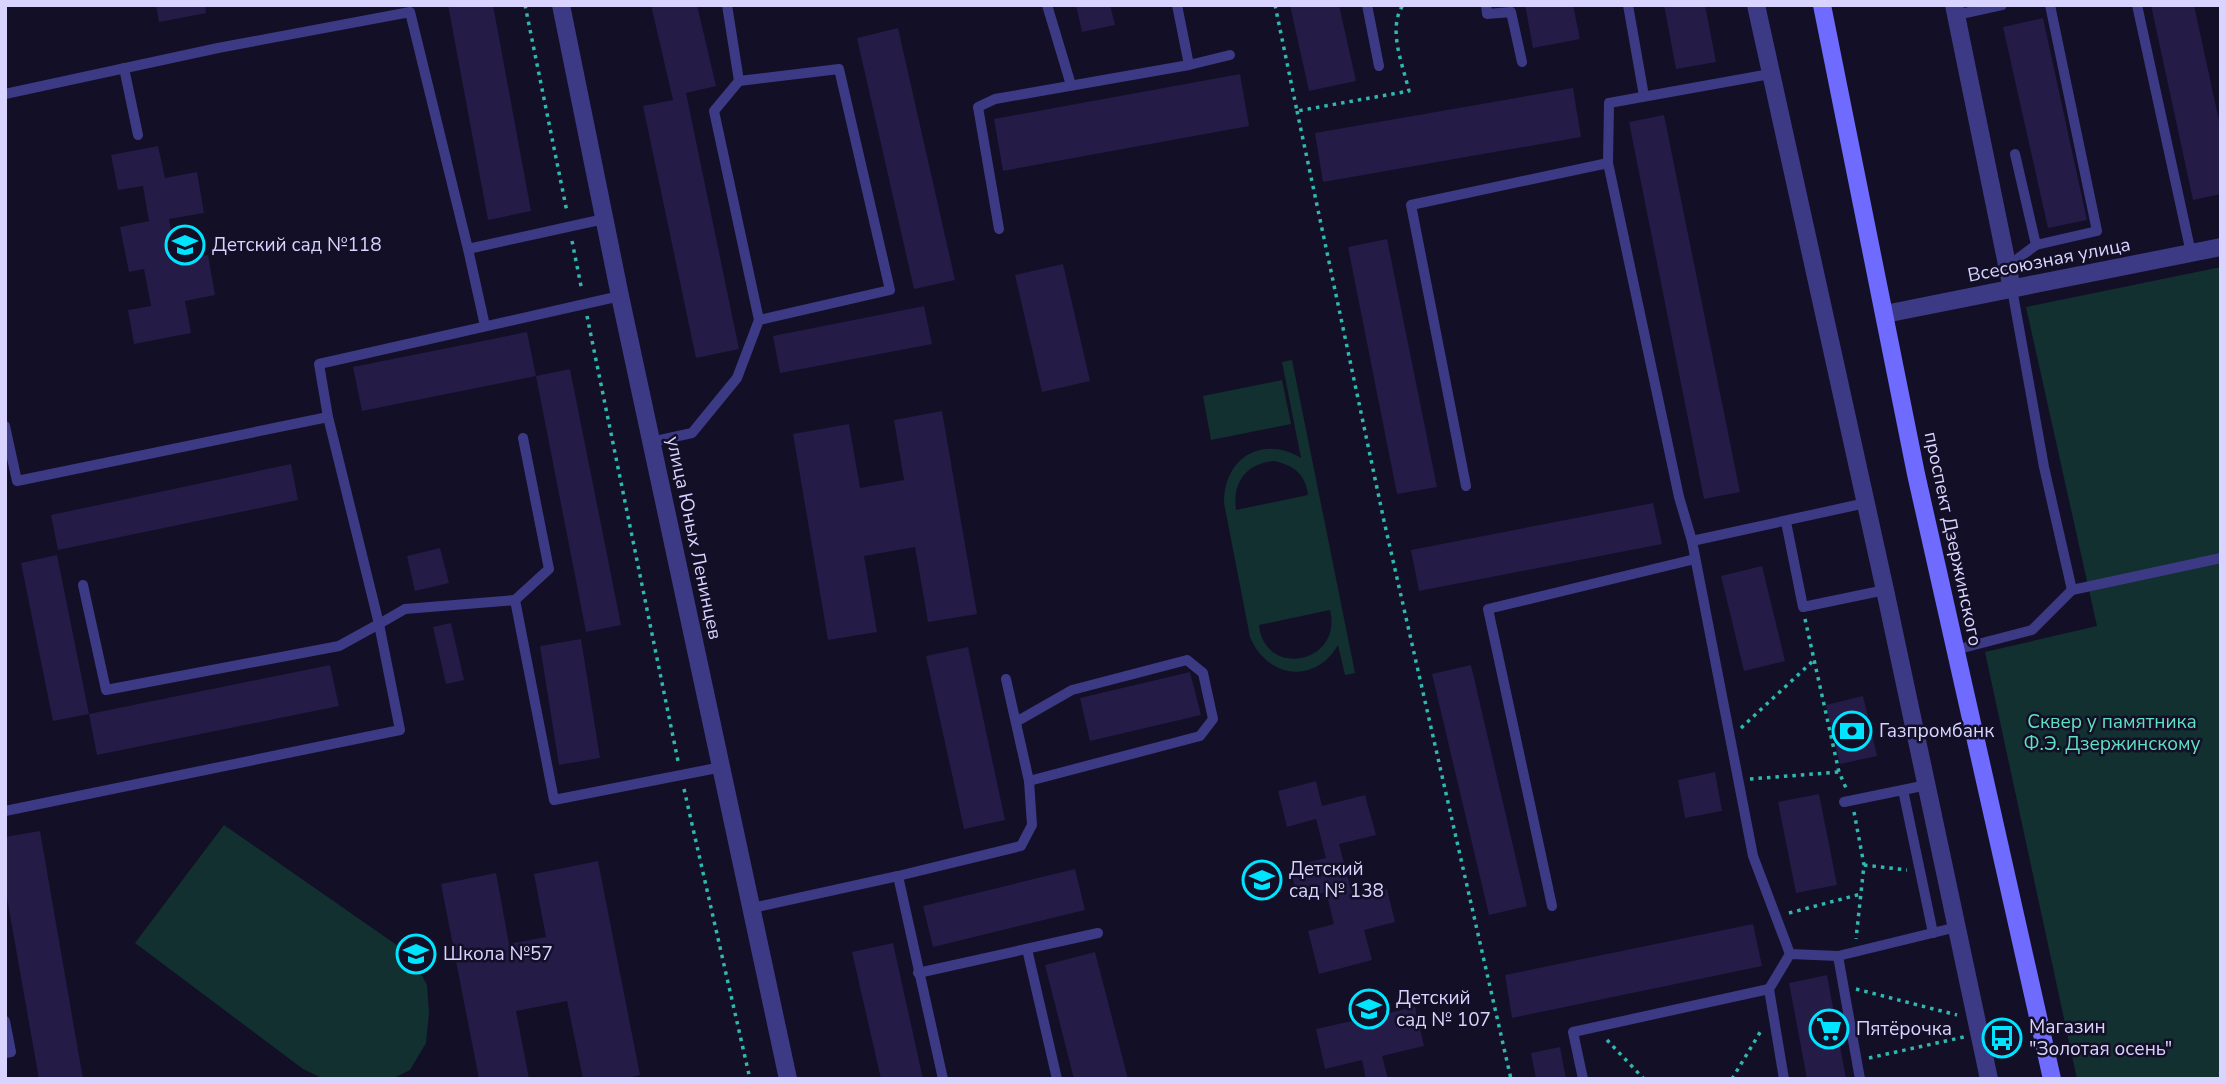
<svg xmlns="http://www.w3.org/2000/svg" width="2226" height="1084" viewBox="0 0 2226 1084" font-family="'Nunito Sans',sans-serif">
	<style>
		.green { fill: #12302f; fill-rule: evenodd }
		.building { fill: #241b47 }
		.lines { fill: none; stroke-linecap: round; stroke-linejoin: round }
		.path { stroke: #2fb8b0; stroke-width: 3.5; stroke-dasharray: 3.5 5; stroke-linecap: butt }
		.lane { stroke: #3d3a85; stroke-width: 10 }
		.street { stroke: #3d3a85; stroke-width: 18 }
		.secondary { stroke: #6f6bff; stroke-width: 18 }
		.labels { text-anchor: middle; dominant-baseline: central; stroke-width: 5; stroke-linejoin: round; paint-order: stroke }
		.poi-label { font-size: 19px; fill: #d9d4ff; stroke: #130f26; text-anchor: start }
		.street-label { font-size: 19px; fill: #d9d4ff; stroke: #130f26 }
		.park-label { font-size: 19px; fill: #5fe0c0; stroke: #130f26 }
	</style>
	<rect width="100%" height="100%" fill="#130f26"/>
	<!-- green -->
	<g class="green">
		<path d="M2221,267v812h-144l-92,-427 112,-26 -71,-319z"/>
		<path d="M1292,360l63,313 -10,2 -7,-30c-23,40 -71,33 -88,-8l-26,-134c0,-46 39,-68 77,-45l-19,-96zM1274,461c20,4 32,14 34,34l-72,15c-4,-28 11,-47 38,-49zM1330,610c13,55 -66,68 -71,15z"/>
		<path d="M1282,380l9,44 -80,16 -8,-44z"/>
		<path d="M224,825l187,130 16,30 2,28 -3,30 -16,27 -18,9h-68l-21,-10 -168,-126z"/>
	</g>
	<!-- building -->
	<g class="building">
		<path d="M156,5h49l1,8 -47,9z"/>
		<path d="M448,5h45l38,206 -43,9z"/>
		<path d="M651,5h46l19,81 -30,7 53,256 -43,9 -53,-252 30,-6z"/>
		<path d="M1076,5h34l5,20 -33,7z"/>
		<path d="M1290,5h49l17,76 -47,10z"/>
		<path d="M1525,5h48l7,34 -47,9z"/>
		<path d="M1664,5h41l11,57 -40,7z"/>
		<path d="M2151,5h43l27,125v64l-28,6z"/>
		<path d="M2043,18l44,202 -39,8 -45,-201z"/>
		<path d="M898,28l57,252 -41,9 -57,-251z"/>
		<path d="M1240,74l9,52 -246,45 -9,-52z"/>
		<path d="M1573,88l8,49 -258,45 -8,-49z"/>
		<path d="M1664,115l76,377 -36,7 -75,-377z"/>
		<path d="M158,146l7,32 32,-6 7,41 -35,6 8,42 31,-6 7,40 -30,6 6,32 -57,11 -6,-34 23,-4 -7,-37 -15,3 -9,-45 29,-6 -6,-35 -25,4 -7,-35z"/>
		<path d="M1387,239l50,248 -40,7 -49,-247z"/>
		<path d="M1063,264l27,117 -48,11 -27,-117z"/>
		<path d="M924,306l8,38 -152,29 -7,-37z"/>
		<path d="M527,332l9,44 -174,35 -9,-44z"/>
		<path d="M570,369l51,256 -35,7 -50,-256z"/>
		<path d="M942,411l35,203 -49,8 -13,-75 -51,9 13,76 -49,8 -35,-206 56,-10 11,64 44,-8 -10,-60z"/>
		<path d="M291,464l7,36 -240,50 -7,-35z"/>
		<path d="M1653,503l9,41 -243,47 -8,-41z"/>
		<path d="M440,548l9,35 -34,8 -8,-35z"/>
		<path d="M57,555l32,159 -36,7 -32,-158z"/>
		<path d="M1762,566l23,95 -41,10 -23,-95z"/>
		<path d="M451,623l13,57 -18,4 -13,-57z"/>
		<path d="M581,639l19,119 -41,7 -19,-119z"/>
		<path d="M968,647l37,173 -41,9 -38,-173z"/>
		<path d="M330,665l9,41 -242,49 -8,-41z"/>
		<path d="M1471,665l56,241 -38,9 -57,-241z"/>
		<path d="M1190,672l11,43 -111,26 -10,-43z"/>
		<path d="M1863,696l14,60 -37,8 -14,-59z"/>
		<path d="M1715,772l7,39 -37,7 -7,-38z"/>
		<path d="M1316,781l6,25 43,-11 11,40 -37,9 14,53 34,-8 8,33 -31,8 8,30 -53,14 -11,-43 26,-7 -8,-32 -28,7 -8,-32 36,-9 -10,-39 -29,8 -9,-36z"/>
		<path d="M1819,794l18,91 -41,8 -18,-91z"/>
		<path d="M40,831l43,248h-44l-34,-192v-50z"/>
		<path d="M598,861l42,214 -17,4h-40l-16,-78 -51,10 13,68h-50l-38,-195 55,-11 13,71 37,-7 -12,-63z"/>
		<path d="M1075,869l10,41 -152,37 -10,-41z"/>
		<path d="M1753,924l9,42 -250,52 -7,-43z"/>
		<path d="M893,943l30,136h-42l-29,-127z"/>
		<path d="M1095,952l33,127h-54l-29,-114z"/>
		<path d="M1827,975l19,104h-39l-18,-96z"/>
		<path d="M1415,1007l9,39 -42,10 6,23h-22l-4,-19 -37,9 -9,-40z"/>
		<path d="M1560,1047l6,32h-30l-5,-26z"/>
	</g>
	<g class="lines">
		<!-- path -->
		<g class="path">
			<path d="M525,5l42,207"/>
			<path d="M1275,5l22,106 112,-20c-6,-26 -22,-62 -6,-86"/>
			<path d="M1297,111l87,410 127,558"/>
			<path d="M572,241l10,50"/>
			<path d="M587,316l91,445"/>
			<path d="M1805,619l34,153 7,16"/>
			<path d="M1741,728l73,-68"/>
			<path d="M1750,779l89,-7"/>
			<path d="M684,789l66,290"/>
			<path d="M1854,812l10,53 -8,74"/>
			<path d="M1864,865l43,5"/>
			<path d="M1789,913l72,-19"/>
			<path d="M1856,989l101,26"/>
			<path d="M1607,1040l37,39"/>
			<path d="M1869,1058l95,-21"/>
			<path d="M1732,1079l30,-50"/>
		</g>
		<!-- lane -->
		<g class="lane">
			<path d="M1047,5l24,80"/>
			<path d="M1367,5l12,61"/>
			<path d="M1486,5l1,9 24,-2 11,50"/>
			<path d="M1628,5l16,91"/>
			<path d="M2137,5l54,248"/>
			<path d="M1956,15l46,-10"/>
			<path d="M1189,65l41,-10"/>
			<path d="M124,68l14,67"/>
			<path d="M739,81l-25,30 45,209"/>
			<path d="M5,94l213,-46 192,-36 58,237 136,-30"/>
			<path d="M2015,154l21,91 61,-14 -47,-226"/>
			<path d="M1608,163l71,334 13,44"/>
			<path d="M999,229l-21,-122 17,-8 194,-34 -12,-60"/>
			<path d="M468,249l17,77"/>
			<path d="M2008,266l28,-21"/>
			<path d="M2012,289l32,178 28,123 149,-32"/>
			<path d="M328,417l-9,-53 301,-68"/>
			<path d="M5,426l12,55 311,-64 51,207 -40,22 -233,44 -23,-105"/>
			<path d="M651,442l41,-9 45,-55 22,-58 131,-30 -51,-221 -100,12 -12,-76"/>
			<path d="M1466,486l-55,-281 197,-42 1,-60 161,-29"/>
			<path d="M1866,503l-174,38 61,315 37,98 48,2 119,-29"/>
			<path d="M1786,522l17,85 82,-17"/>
			<path d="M515,600l34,-31 -26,-131"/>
			<path d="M1955,650l77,-20 40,-40"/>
			<path d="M1006,679l23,102 171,-45 13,-17 -10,-46 -16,-13 -115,30 -56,32"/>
			<path d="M1903,790l30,143"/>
			<path d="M1844,802l83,-17"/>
			<path d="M5,811l395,-81 -21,-106 26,-15 110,-9 39,200 168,-33"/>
			<path d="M898,876l45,203"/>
			<path d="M1552,906l-64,-297 207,-50"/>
			<path d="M752,908l146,-32 123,-30 11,-21 -3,-44"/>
			<path d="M1027,949l30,130"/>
			<path d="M1838,956l22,123"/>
			<path d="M918,973l180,-40"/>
			<path d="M5,1021l6,31 -6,1"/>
			<path d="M1583,1079l-10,-47 196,-43"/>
			<path d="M1784,1079l-15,-90 21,-35"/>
		</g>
		<!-- street -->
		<g class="street">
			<path d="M561,5l59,291 168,783"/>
			<path d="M1756,5l129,585 104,489"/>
			<path d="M1954,5l58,284"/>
			<path d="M1885,314l336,-67"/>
		</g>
		<!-- secondary -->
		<path class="secondary" d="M1822,5l94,469 136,605"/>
	</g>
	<!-- icons -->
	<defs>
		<symbol id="school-ring" viewBox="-11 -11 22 22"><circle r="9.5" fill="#130f26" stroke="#00e5ff" stroke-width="1.5"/><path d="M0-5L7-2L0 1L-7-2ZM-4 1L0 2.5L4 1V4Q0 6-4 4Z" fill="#00e5ff"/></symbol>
		<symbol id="bank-ring" viewBox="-11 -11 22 22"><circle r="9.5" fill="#130f26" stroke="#00e5ff" stroke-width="1.5"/><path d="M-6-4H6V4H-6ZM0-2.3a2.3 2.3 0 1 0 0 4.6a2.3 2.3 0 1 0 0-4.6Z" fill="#00e5ff"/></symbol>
		<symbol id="supermarket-ring" viewBox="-11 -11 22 22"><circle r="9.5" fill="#130f26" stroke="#00e5ff" stroke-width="1.5"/><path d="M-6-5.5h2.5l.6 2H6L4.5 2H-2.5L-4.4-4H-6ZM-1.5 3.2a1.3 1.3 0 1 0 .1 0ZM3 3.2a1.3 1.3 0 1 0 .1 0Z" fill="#00e5ff"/></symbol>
		<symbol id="bus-ring" viewBox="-11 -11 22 22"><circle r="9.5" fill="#130f26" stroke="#00e5ff" stroke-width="1.5"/><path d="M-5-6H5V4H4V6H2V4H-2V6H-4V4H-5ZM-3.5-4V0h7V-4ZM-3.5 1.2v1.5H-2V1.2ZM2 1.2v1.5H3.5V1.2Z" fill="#00e5ff"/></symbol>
	</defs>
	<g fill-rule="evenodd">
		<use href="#school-ring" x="163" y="223" width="44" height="44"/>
		<use href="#bank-ring" x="1830" y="709" width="44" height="44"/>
		<use href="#school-ring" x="1240" y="858" width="44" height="44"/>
		<use href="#school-ring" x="394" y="932" width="44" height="44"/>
		<use href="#school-ring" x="1347" y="987" width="44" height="44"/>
		<use href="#supermarket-ring" x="1807" y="1007" width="44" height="44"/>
		<use href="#bus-ring" x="1980" y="1016" width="44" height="44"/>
	</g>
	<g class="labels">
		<!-- poi labels -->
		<g class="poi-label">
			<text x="212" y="245">Детский сад №118</text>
			<text x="1879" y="731">Газпромбанк</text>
			<text x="1289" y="869">Детский<tspan x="1289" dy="22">сад № 138</tspan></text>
			<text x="443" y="954">Школа №57</text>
			<text x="1396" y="998">Детский<tspan x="1396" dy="22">сад № 107</tspan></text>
			<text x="2029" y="1027">Магазин<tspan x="2029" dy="22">"Золотая осень"</tspan></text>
			<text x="1856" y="1029">Пятёрочка</text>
		</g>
		<!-- street labels -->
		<g class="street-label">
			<text transform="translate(2049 260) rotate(-11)">Всесоюзная улица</text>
			<text transform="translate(694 538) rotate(78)">улица Юных Ленинцев</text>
			<text transform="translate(1953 539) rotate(78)">проспект Дзержинского</text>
		</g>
		<!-- park labels -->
		<g class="park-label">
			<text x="2112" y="722">Сквер у памятника<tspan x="2112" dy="22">Ф.Э. Дзержинскому</tspan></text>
		</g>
	</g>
	<!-- border -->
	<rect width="2226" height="1084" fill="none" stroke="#d9d4ff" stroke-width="14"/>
</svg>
